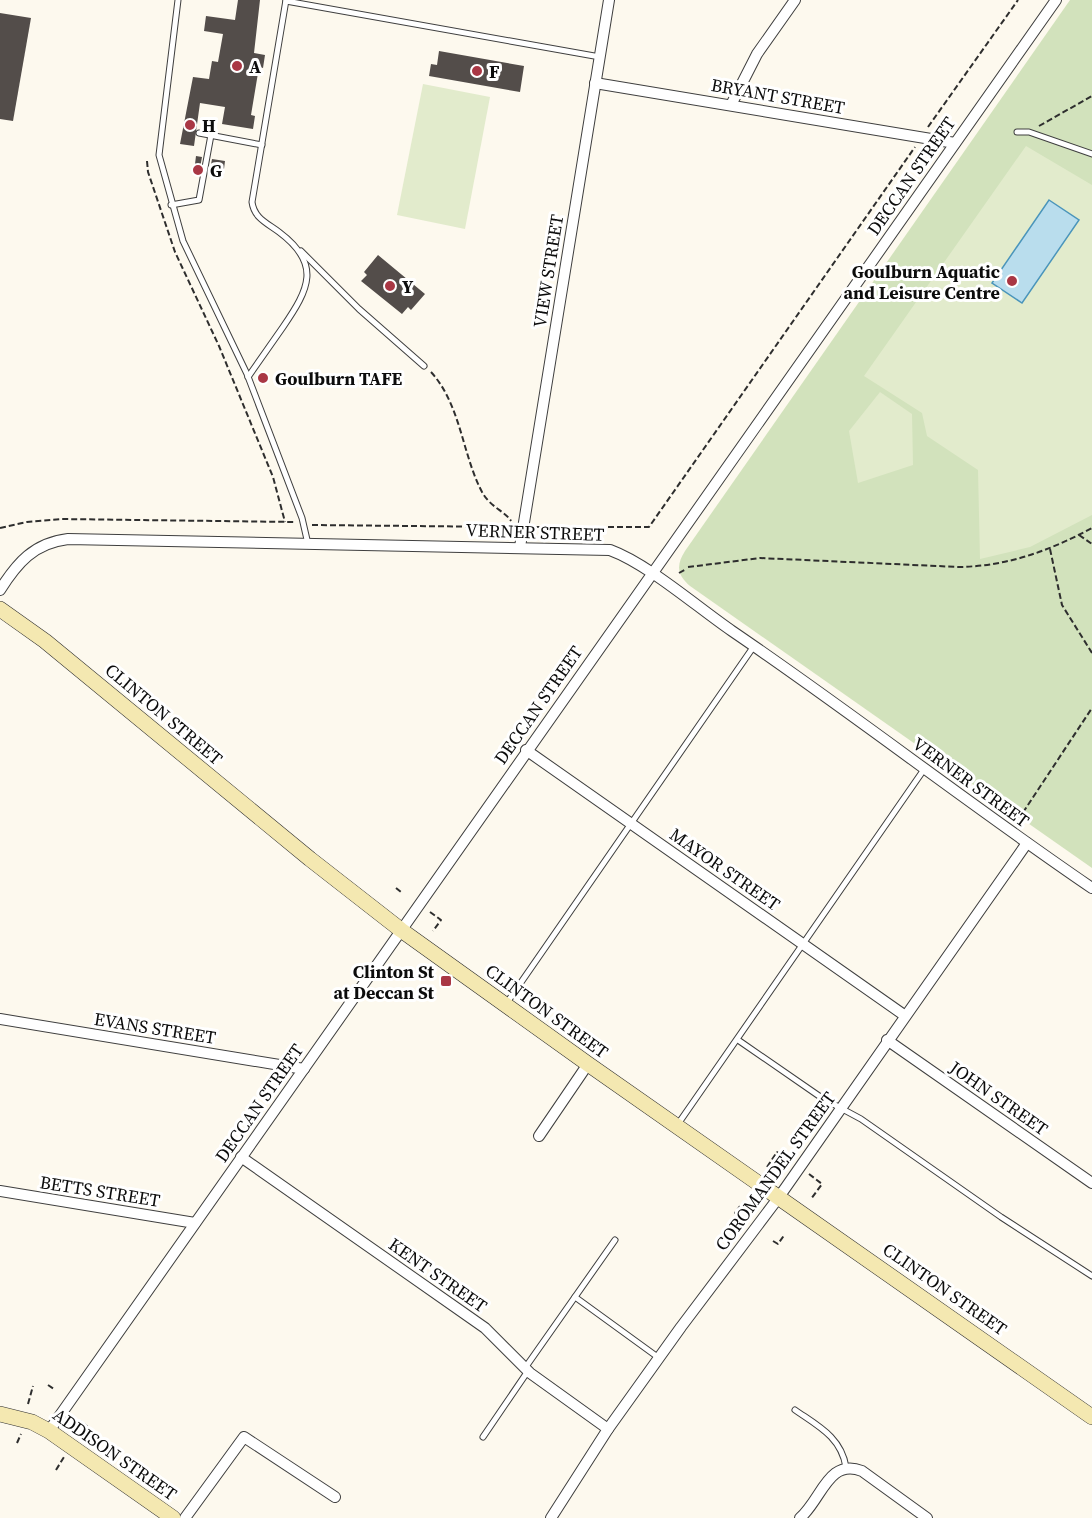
<svg xmlns="http://www.w3.org/2000/svg" width="1092" height="1518" viewBox="0 0 1092 1518" font-family="'Source Serif 4',serif">
	<style>
		.green { fill: #d2e2bc }
		.pitch { fill: #e2ebcc }
		.water { fill: #b9dded; stroke: #4a95bb; stroke-width: 1.5 }
		.building { fill: #534d4a }
		.lines { fill: none; stroke-linecap: round; stroke-linejoin: round }
		.lane-casing { stroke: #3f3f3f; stroke-width: 7 }
		.street-casing { stroke: #3f3f3f; stroke-width: 12 }
		.secondary-casing { stroke: #2e2e2e; stroke-width: 16 }
		.path { stroke: #2e2e2e; stroke-width: 2; stroke-dasharray: 6 3; stroke-linecap: butt }
		.lane { stroke: #fff; stroke-width: 5 }
		.street { stroke: #fff; stroke-width: 10 }
		.secondary { stroke: #f4e8b1; stroke-width: 15 }
		.poi-dot { fill: #a93744; stroke: #fff; stroke-width: 2 }
		.labels { text-anchor: middle; dominant-baseline: central; stroke-width: 6; stroke-linejoin: round; paint-order: stroke }
		.poi-label { font-size: 18px; font-weight: bold; fill: #0c0c0c; stroke: #fff; text-anchor: start }
		.street-label { font-size: 18px; fill: #0c0c0c; stroke: #fff }
	</style>
	<rect width="100%" height="100%" fill="#fdf9ee"/>
	<!-- green -->
	<path class="green" d="M1070,0h22v868l-402,-282c-13,-11 -14,-21 -5,-35z"/>
	<!-- pitch -->
	<g class="pitch">
		<path d="M423,84l67,13 -25,132 -68,-14z"/>
		<path d="M1026,146l66,39v330l-62,32 -50,12 -2,-89 -51,-34 -5,-23 -58,-37z"/>
		<path d="M880,392l32,22 1,51 -55,18 -9,-52z"/>
	</g>
	<!-- water -->
	<path class="water" d="M1049,200l30,20 -57,83 -30,-20z"/>
	<!-- building -->
	<g class="building">
		<path d="M238,0h22l-6,53 11,2 -2,13 -4,-1 -8,48 4,1 -2,13 -31,-5 3,-17 -25,-4 -6,43 -14,-2 13,-67 16,2 3,-18 6,1 5,-28 -19,-3 2,-15 29,4z"/>
		<path d="M0,13l31,5 -18,103 -13,-2z"/>
		<path d="M439,51l85,15 -4,26 -91,-16 2,-12 6,1z"/>
		<path d="M196,156l6,1 -3,16 -5,-1z"/>
		<path d="M212,159l13,2 -2,16 -14,-2z"/>
		<path d="M378,255l47,39 -14,16 -3,-3 -6,7 -41,-33 6,-6 -3,-3z"/>
	</g>
	<g class="lines">
		<defs>
			<g id="lane">
				<path d="M178,0l-19,155 24,86 64,133 55,144 6,26"/>
				<path d="M286,1l314,56"/>
				<path d="M1017,132h12l63,22"/>
				<path d="M199,133l63,12"/>
				<path d="M171,205l28,-5 12,-65"/>
				<path d="M301,251l58,58 65,57"/>
				<path d="M248,377c12,-17 23,-33 35,-50 26,-38 39,-63 -4,-95 -12,-9 -25,-14 -27,-30l34,-202"/>
				<path d="M506,1004l248,-358"/>
				<path d="M738,1040l84,58 39,21 140,98 91,59"/>
				<path d="M678,1124l247,-356"/>
				<path d="M575,1297l84,61"/>
				<path d="M525,1368l90,-128"/>
				<path d="M795,1410c23,16 46,27 51,57"/>
				<path d="M483,1437l45,-66"/>
			</g>
			<g id="street">
				<path d="M595,83l360,60"/>
				<path d="M731,105l26,-51 38,-54"/>
				<path d="M520,547l89,-547"/>
				<path d="M0,590c17,-27 34,-47 68,-51l542,11c38,14 87,57 122,81 122,83 238,174 360,257"/>
				<path d="M526,750l378,265"/>
				<path d="M0,1019l304,50"/>
				<path d="M887,1040l205,143"/>
				<path d="M539,1136l49,-72"/>
				<path d="M241,1157l244,171 45,45 78,56"/>
				<path d="M0,1191l195,32"/>
				<path d="M49,1431l1007,-1431"/>
				<path d="M185,1518l59,-81 91,60"/>
				<path d="M551,1518l57,-89 73,-102 98,-130 248,-354"/>
				<path d="M800,1518c22,-19 28,-60 62,-47l65,47"/>
			</g>
			<g id="secondary">
				<path d="M0,609l45,32 265,218 91,71 187,134 504,353"/>
				<path d="M0,1414l32,8 17,9 124,87"/>
			</g>
		</defs>
		<!-- lane casing -->
		<use href="#lane" class="lane-casing"/>
		<!-- street casing -->
		<use href="#street" class="street-casing"/>
		<!-- secondary casing -->
		<use href="#secondary" class="secondary-casing"/>
		<!-- path -->
		<g class="path">
			<path d="M1039,126l53,-30"/>
			<path d="M928,127l90,-127"/>
			<path d="M147,161l1,11 27,80 44,94 54,131 12,45"/>
			<path d="M431,372c30,33 31,82 51,120 8,15 24,20 29,29"/>
			<path d="M312,525l201,2"/>
			<path d="M536,527h113l266,-380"/>
			<path d="M0,528l27,-6 34,-3 233,3"/>
			<path d="M1079,535l13,9"/>
			<path d="M1050,549l12,56 30,48"/>
			<path d="M688,567l72,-9 199,9c49,-1 90,-16 133,-39"/>
			<path d="M679,573l7,-4"/>
			<path d="M1018,820l74,-112"/>
			<path d="M396,888l5,4"/>
			<path d="M430,912l11,8 -8,11"/>
			<path d="M767,1167l10,-15 11,8"/>
			<path d="M809,1174l13,10 -11,15"/>
			<path d="M739,1216l-4,-3 5,-7"/>
			<path d="M773,1241l5,3 7,-10"/>
			<path d="M48,1385l6,4"/>
			<path d="M28,1404l5,-18"/>
			<path d="M80,1435l7,-9 -7,-5"/>
			<path d="M17,1443l4,-9"/>
			<path d="M56,1470l8,-13"/>
		</g>
		<!-- lane -->
		<use href="#lane" class="lane"/>
		<!-- street -->
		<use href="#street" class="street"/>
		<!-- secondary -->
		<use href="#secondary" class="secondary"/>
	</g>
	<!-- markers -->
	<g class="poi-dot">
		<circle cx="237" cy="66" r="6"/>
		<circle cx="477" cy="71" r="6"/>
		<circle cx="190" cy="125" r="6"/>
		<circle cx="198" cy="170" r="6"/>
		<circle cx="1012" cy="281" r="6"/>
		<circle cx="390" cy="286" r="6"/>
		<circle cx="263" cy="378" r="6"/>
		<rect x="440" y="975" width="12" height="12" rx="3"/>
	</g>
	<g class="labels">
		<!-- poi labels -->
		<g class="poi-label">
			<text x="249" y="66">A</text>
			<text x="489" y="71">F</text>
			<text x="202" y="125">H</text>
			<text x="210" y="170">G</text>
			<text x="1000" y="271" text-anchor="end">Goulburn Aquatic<tspan x="1000" dy="21">and Leisure Centre</tspan></text>
			<text x="402" y="286">Y</text>
			<text x="275" y="378">Goulburn TAFE</text>
			<text x="434" y="971" text-anchor="end">Clinton St<tspan x="434" dy="21">at Deccan St</tspan></text>
		</g>
		<!-- street labels -->
		<g class="street-label">
			<text transform="translate(778 96) rotate(10)">BRYANT STREET</text>
			<text transform="translate(911 176) rotate(-55)">DECCAN STREET</text>
			<text transform="translate(548 271) rotate(-81)">VIEW STREET</text>
			<text transform="translate(535 532) rotate(2)">VERNER STREET</text>
			<text transform="translate(538 705) rotate(-55)">DECCAN STREET</text>
			<text transform="translate(164 714) rotate(40)">CLINTON STREET</text>
			<text transform="translate(971 782) rotate(36)">VERNER STREET</text>
			<text transform="translate(725 869) rotate(35)">MAYOR STREET</text>
			<text transform="translate(547 1011) rotate(36)">CLINTON STREET</text>
			<text transform="translate(155 1028) rotate(9)">EVANS STREET</text>
			<text transform="translate(999 1098) rotate(35)">JOHN STREET</text>
			<text transform="translate(259 1103) rotate(-55)">DECCAN STREET</text>
			<text transform="translate(775 1171) rotate(-54)">COROMANDEL STREET</text>
			<text transform="translate(100 1191) rotate(9)">BETTS STREET</text>
			<text transform="translate(438 1275) rotate(35)">KENT STREET</text>
			<text transform="translate(945 1289) rotate(35)">CLINTON STREET</text>
			<text transform="translate(115 1454) rotate(35)">ADDISON STREET</text>
		</g>
	</g>
</svg>
